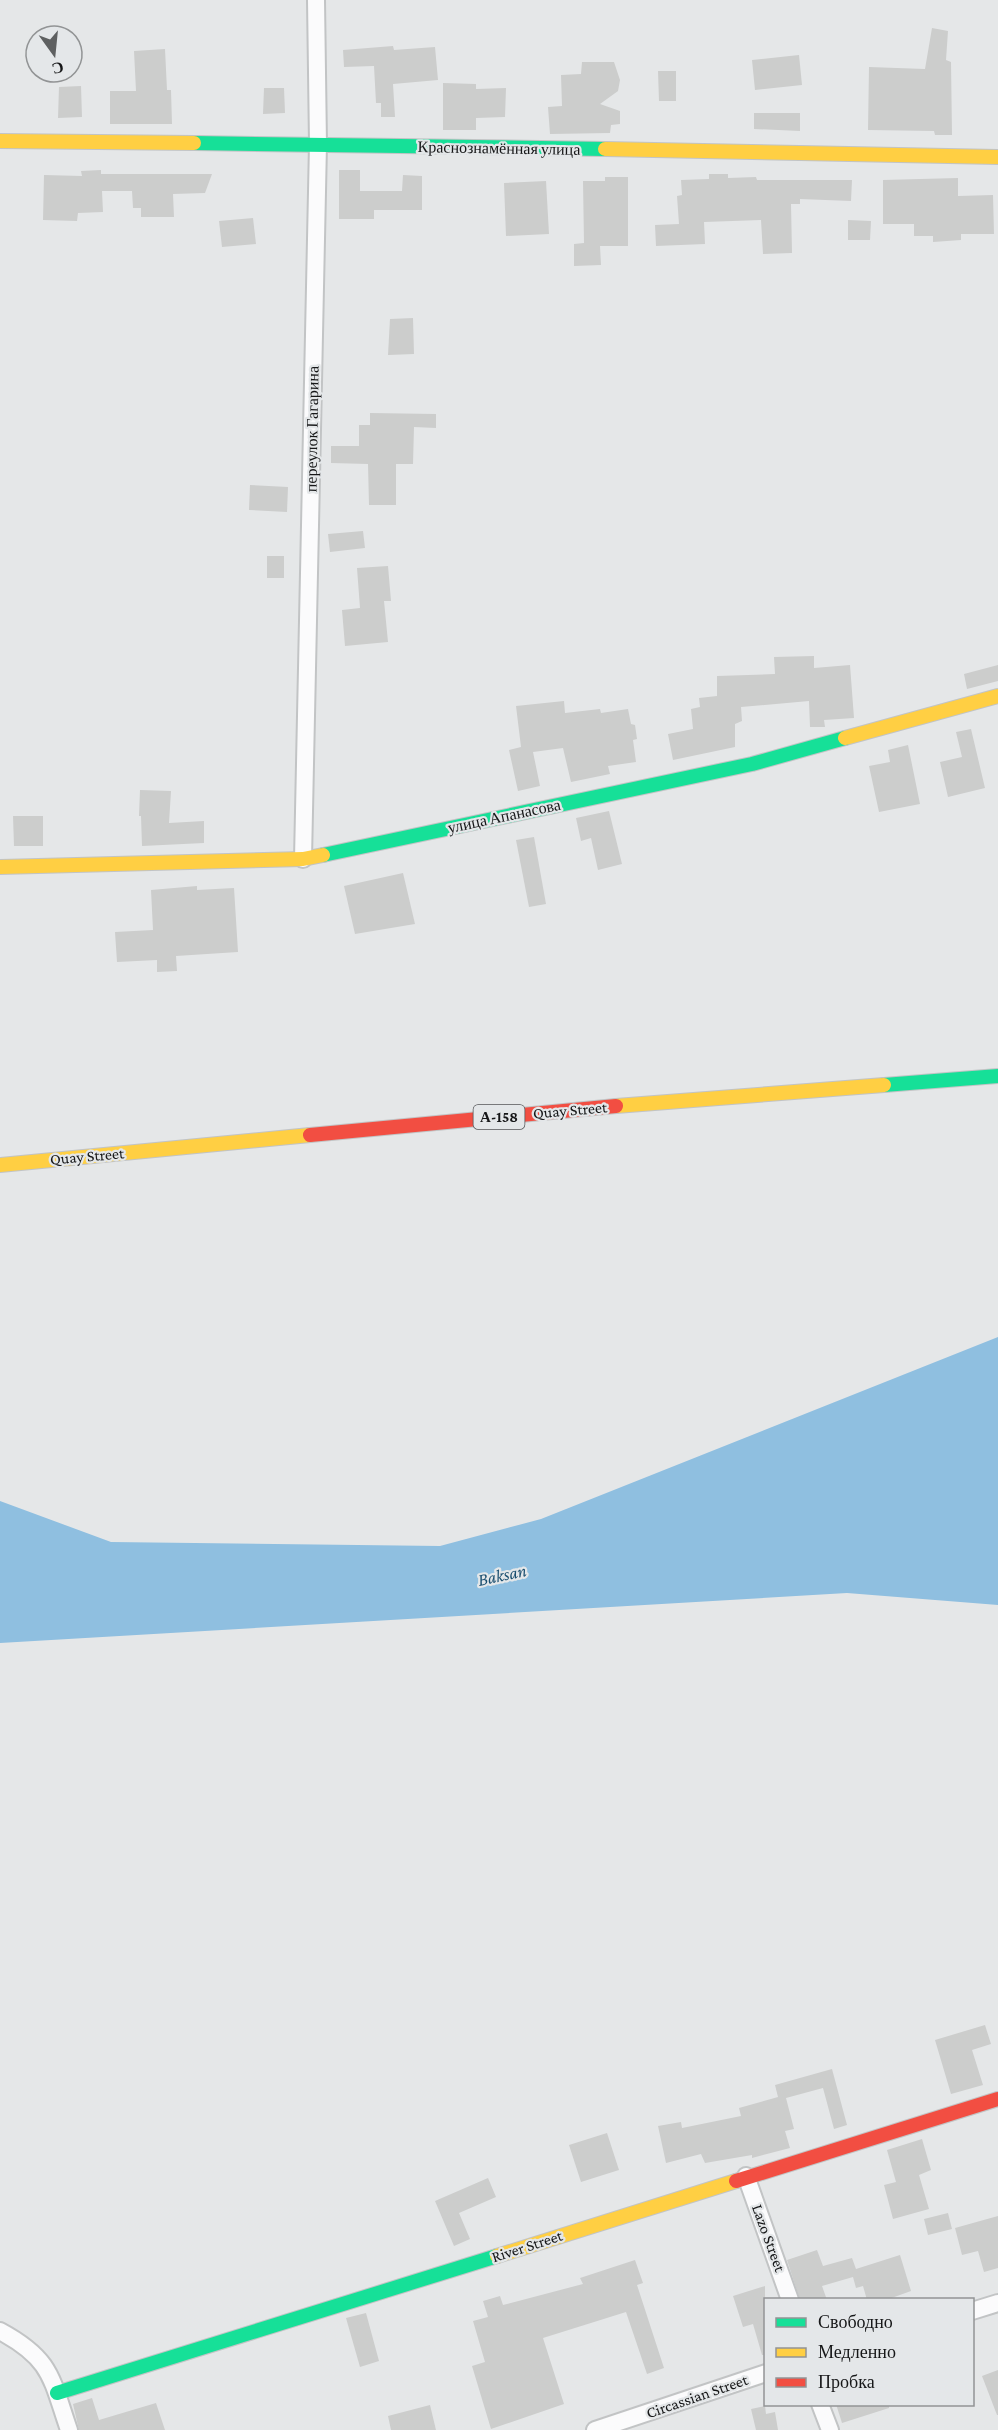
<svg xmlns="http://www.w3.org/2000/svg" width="998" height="2430" viewBox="0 0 998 2430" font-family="'Crimson Pro',serif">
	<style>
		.water { fill: #8fbfe0 }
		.building { fill: #cccdcc }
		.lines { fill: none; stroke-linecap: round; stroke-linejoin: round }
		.street-casing { stroke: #c2c4c5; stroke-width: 20 }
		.fast-casing { stroke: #c2c4c5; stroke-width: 16 }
		.slow-casing { stroke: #c2c4c5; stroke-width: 16 }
		.jam-casing { stroke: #c2c4c5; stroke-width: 16 }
		.street { stroke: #fbfbfc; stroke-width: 16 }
		.fast { stroke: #16e098; stroke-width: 14 }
		.slow { stroke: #ffcf43; stroke-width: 14 }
		.jam { stroke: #f24e42; stroke-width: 14 }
		.labels { text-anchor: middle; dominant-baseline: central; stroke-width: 4.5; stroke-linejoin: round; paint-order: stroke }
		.shield { fill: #e4e7e9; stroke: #545557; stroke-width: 1.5 }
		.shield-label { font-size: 15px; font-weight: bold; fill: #161718 }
		.street-label { font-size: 16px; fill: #161718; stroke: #e4e7e9 }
		.water-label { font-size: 18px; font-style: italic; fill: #1a4e6f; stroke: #e4e7e9 }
	</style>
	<rect width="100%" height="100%" fill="#e5e7e8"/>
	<!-- water -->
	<path class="water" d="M998,1337v268l-151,-12 -847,50v-142l111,41 329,4 101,-27z"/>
	<!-- building -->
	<g class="building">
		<path d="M932,28l16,3 -2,29 5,2 1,73h-17l-1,-4 -66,-1 1,-63 56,2z"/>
		<path d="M393,46l1,4 41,-3 3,33 -45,4 2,33h-14v-14h-5l-2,-37 -30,1 -1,-17z"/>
		<path d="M165,49l2,41h4l1,34h-62v-33h26l-2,-40z"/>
		<path d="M799,55l3,30 -47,5 -3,-30z"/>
		<path d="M582,62h32l6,18 -2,11 -18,13 20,7v13l-9,1 -1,8 -60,1 -2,-27 14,-1 -1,-31 20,-1z"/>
		<path d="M658,71h18v30h-17z"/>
		<path d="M443,83l33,1v5l30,-1 -1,29 -29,1v12h-33z"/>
		<path d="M81,86l1,31 -24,1 1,-31z"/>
		<path d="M264,88h20l1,25 -22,1z"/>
		<path d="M754,113h46v18l-46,-2z"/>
		<path d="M101,170v4h111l-7,19 -32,1 1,23h-33v-9h-8l-1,-17h-30l1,21 -25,1 -1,8 -34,-1 1,-45 38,1 -1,-5z"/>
		<path d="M339,170h21v21h42l1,-16 19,1v34h-48v9h-35z"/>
		<path d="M709,174h19v4l28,-1 1,3h95l-1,21 -51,-2v5h-9l1,49 -29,1 -2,-34 -57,2 1,22 -49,2 -1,-21 24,-1 -2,-28 5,-1 -1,-15 28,-1z"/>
		<path d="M605,177h23v69h-28l1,19 -27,1v-22l10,-1 -1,-62h22z"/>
		<path d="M958,178v18l35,-1 1,39h-33v6l-28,2v-6h-19v-12h-31v-44z"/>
		<path d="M546,181l3,53 -43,2 -2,-53z"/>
		<path d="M253,218l3,26 -34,3 -3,-26z"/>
		<path d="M848,220l23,1 -1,19h-22z"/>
		<path d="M413,318l1,36 -26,1 2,-36z"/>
		<path d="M370,413l66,1v14l-22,-1 -1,37h-17v41h-27l-1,-41 -37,-1v-17h28v-21h11z"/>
		<path d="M250,485l38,2 -1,25 -38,-2z"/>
		<path d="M363,531l2,17 -35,4 -2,-18z"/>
		<rect x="267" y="556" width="17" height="22"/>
		<path d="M388,566l3,35h-7l4,41 -43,4 -3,-36 18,-2 -3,-40z"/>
		<path d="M814,656v12l36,-3 4,53 -30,2 1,7h-15l-1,-26 -68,6 1,14 -7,3v23l-62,13 -5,-26 25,-5 -2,-20 9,-2 -1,-9 18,-2v-20l58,-2 -1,-17z"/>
		<path d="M998,665v16l-31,8 -3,-15z"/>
		<path d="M564,701l1,12 35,-4 1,4 27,-4 3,15 4,1 2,14 -4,1 3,22 -28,4 2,8 -39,8 -8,-34 -30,4 7,34 -22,5 -9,-41 12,-3 -5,-41z"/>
		<path d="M971,729l14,59 -37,9 -8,-35 22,-5 -6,-25z"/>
		<path d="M908,745l12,59 -41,8 -10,-46 21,-4 -2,-12z"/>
		<path d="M140,790l31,1 -2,32 35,-2v22l-62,3 -1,-30h-2z"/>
		<path d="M609,811l13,53 -24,6 -7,-32 -10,3 -5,-23z"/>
		<path d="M13,816h30v30h-29z"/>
		<path d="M534,837l12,67 -17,3 -13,-67z"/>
		<path d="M403,873l12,51 -60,10 -11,-48z"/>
		<path d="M197,886v4l37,-2 4,64 -62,4 1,15 -20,1v-12l-40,2 -2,-30 38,-2 -2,-40z"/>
		<path d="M985,2025l6,19 -19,6 11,35 -32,9 -16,-54z"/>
		<path d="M832,2069l15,56 -13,4 -11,-41 -37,10 8,31 -9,2 5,17 -38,10v-3l-47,8 -4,-9 -35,9 -8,-37 23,-4 1,6 59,-12 -2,-8 39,-11 -3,-12z"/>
		<path d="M607,2133l12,37 -38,12 -12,-37z"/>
		<path d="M922,2139l9,31 -12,5 10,34 -36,10 -9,-34 12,-3 -9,-32z"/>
		<path d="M488,2178l8,19 -37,16 11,26 -16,7 -19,-45z"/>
		<path d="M948,2213l4,16 -24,6 -4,-16z"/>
		<path d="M998,2216v52l-14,4 -6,-21 -16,4 -7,-27z"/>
		<path d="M817,2250l6,16 29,-8 4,11 44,-14 11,36 -25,9h-19l-4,-14 -7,2 -3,-11 -31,9 5,14h-27l-13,-40z"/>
		<path d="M635,2260l8,23 -6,2 27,83 -17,6 -21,-62 -83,26 21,66 -73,25 -19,-63 13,-4 -12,-41 15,-4 -5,-16 17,-5 3,9 80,-21 -3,-6z"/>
		<path d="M765,2286v69h-3l-9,-31 -10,3 -10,-31z"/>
		<path d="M366,2313l13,48 -19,6 -14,-49z"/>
		<path d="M998,2370v45h-1l-15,-39z"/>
		<path d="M92,2398l7,22 57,-17 9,27h-86l-6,-26z"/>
		<path d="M836,2404h53v4l-47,15z"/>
		<path d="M430,2405l6,25h-45l-3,-14z"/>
		<path d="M765,2406l1,8 9,-2 3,18h-22l-5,-21z"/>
	</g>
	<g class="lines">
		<defs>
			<g id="street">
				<path d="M303,859l15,-715 -2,-144"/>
				<path d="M746,2176l44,124"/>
				<path d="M972,2311l26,-8"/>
				<path d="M0,2331c52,28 51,47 69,99"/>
				<path d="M820,2404l10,26"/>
				<path d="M595,2430l171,-57"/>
			</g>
			<g id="fast">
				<path d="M194,143l411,6"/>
				<path d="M323,855l429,-91 93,-26"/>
				<path d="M884,1085l114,-9"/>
				<path d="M57,2393l440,-137"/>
			</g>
			<g id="slow">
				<path d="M0,141l194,2"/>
				<path d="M605,149l393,8"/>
				<path d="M845,738l153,-42"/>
				<path d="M0,867l303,-8 20,-4"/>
				<path d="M616,1106l268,-21"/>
				<path d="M0,1165l310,-30"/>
				<path d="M497,2256l239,-75"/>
			</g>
			<g id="jam">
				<path d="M310,1135l306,-29"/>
				<path d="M736,2181l262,-82"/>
			</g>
		</defs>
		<!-- street casing -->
		<use href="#street" class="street-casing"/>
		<!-- fast casing -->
		<use href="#fast" class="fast-casing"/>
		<!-- slow casing -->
		<use href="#slow" class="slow-casing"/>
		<!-- jam casing -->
		<use href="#jam" class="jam-casing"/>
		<!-- street -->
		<use href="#street" class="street"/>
		<!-- fast -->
		<use href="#fast" class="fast"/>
		<!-- slow -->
		<use href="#slow" class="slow"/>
		<!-- jam -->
		<use href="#jam" class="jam"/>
	</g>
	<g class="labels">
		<!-- shield labels -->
		<rect class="shield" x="473.5" y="1105" width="51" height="24" rx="4.5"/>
		<g class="shield-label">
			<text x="499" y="1117">А-158</text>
		</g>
		<!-- street labels -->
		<g class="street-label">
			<text transform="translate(499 148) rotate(1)">Краснознамённая улица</text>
			<text transform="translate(312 429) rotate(-89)">переулок Гагарина</text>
			<text transform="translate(504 816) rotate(-12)">улица Апанасова</text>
			<text transform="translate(570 1110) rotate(-5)">Quay Street</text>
			<text transform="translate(87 1156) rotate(-5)">Quay Street</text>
			<text transform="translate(769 2238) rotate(70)">Lazo Street</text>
			<text transform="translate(527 2246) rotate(-18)">River Street</text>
			<text transform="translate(697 2396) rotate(-19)">Circassian Street</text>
		</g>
		<!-- water labels -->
		<g class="water-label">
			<text transform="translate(502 1575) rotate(-12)">Baksan</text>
		</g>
	</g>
	<!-- legend -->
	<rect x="764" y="2298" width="210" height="108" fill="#e4e7e9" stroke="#929495" stroke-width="1.5"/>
	<rect x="776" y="2318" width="30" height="9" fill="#16e098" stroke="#929495" stroke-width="1.5"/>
	<text x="818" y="2328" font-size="18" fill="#161718">Свободно</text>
	<rect x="776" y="2348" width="30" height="9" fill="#ffcf43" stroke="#929495" stroke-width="1.5"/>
	<text x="818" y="2358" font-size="18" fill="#161718">Медленно</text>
	<rect x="776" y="2378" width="30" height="9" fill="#f24e42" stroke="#929495" stroke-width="1.5"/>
	<text x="818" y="2388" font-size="18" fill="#161718">Пробка</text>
	<!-- north arrow -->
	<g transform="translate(54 54) rotate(165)"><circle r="28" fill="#e4e7e9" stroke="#929495" stroke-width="1.5"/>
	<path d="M0-4.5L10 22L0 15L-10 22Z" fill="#5e6061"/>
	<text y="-9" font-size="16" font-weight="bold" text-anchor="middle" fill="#161718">С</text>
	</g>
</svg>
